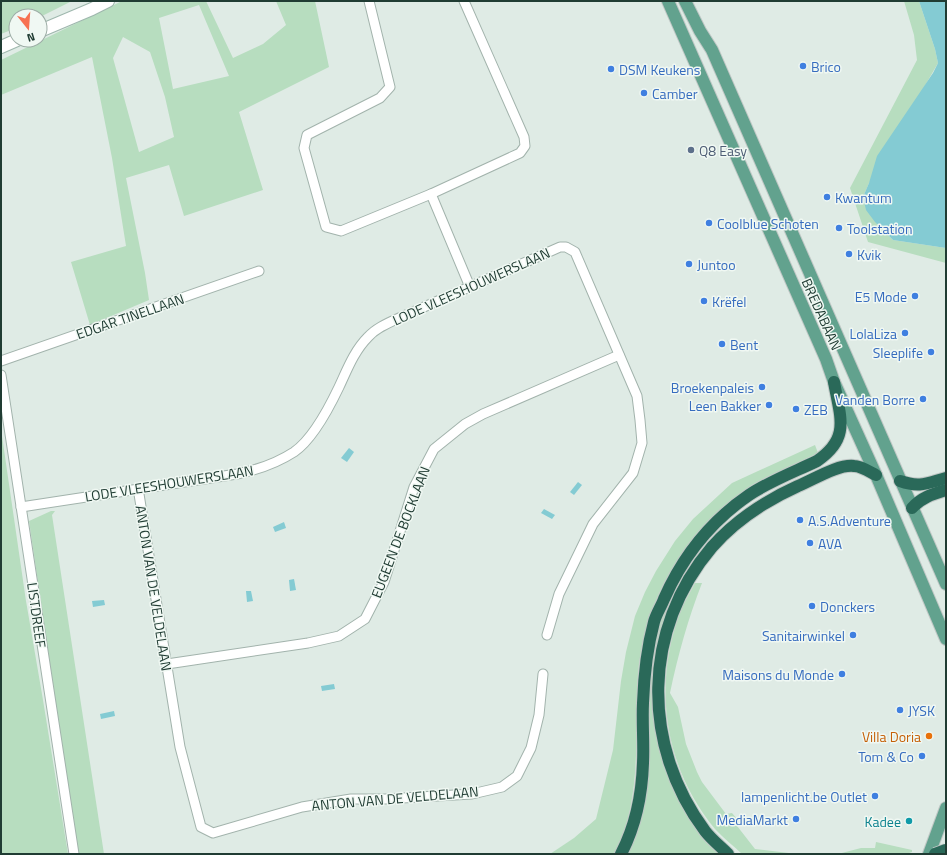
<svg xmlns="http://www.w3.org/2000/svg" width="947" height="855" viewBox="0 0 947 855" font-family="'Titillium Web',sans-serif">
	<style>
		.green { fill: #b7ddbf; fill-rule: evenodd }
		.water { fill: #84cbd3 }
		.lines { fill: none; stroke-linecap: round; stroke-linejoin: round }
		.street-casing { stroke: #a2b3ac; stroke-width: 11 }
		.secondary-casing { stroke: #9eb7ad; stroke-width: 14 }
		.primary-casing { stroke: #c1c8c6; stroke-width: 14 }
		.highway-casing { stroke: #c1c8c6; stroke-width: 14 }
		.street { stroke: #fff; stroke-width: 9 }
		.secondary { stroke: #fff; stroke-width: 12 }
		.primary { stroke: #62a28e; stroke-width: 12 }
		.highway { stroke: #2a6959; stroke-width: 12 }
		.highway-bridge-casing { stroke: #c1c8c6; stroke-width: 14; stroke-linecap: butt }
		.highway-bridge { stroke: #2a6959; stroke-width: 12 }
		.shop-dot { fill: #3f7fe0; stroke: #f0f8f3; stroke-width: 1.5 }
		.service-dot { fill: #5c6f8a; stroke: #f0f8f3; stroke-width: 1.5 }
		.food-dot { fill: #e8710a; stroke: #f0f8f3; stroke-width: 1.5 }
		.culture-dot { fill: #0f9aa8; stroke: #f0f8f3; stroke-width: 1.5 }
		.labels { text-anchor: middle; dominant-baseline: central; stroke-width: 3; stroke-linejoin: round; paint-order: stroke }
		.shop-label { font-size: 14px; fill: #366cbe; stroke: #f0f8f3; text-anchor: start }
		.service-label { font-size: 14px; fill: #4e5e75; stroke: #f0f8f3; text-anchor: start }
		.street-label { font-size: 14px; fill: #203c33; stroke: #f0f8f3 }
		.food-label { font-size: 14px; fill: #c56008; stroke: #f0f8f3; text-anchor: end }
		.culture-label { font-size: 14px; fill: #0d838f; stroke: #f0f8f3; text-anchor: end }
	</style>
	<rect width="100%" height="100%" fill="#dfebe5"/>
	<!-- green -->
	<g class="green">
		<path d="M1,1h71l-32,16v-1h-24v12l-15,6z"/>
		<path d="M122,1h84l27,57 30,-14 23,-19 -10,-24h39l14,66 -90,45 24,78 -79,26 -15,-51 -43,13 19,95 4,27 -59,25 -19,-63 55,-16 -14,-88 -20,-101 -91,38v-35zM199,5l30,71 -56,13 -14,-71zM123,37l27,15 15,45 9,40 -35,15 -26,-94z"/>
		<path d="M904,1h15l16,48 3,14 -69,120 -6,14 24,37 6,6 53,8v15l-78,-21 -18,-54 67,-128 -3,-25z"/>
		<path d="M2,436l24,165 17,99 25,154h-67v-417z"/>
		<path d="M815,445l3,8c-22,11 -45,20 -66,32 -6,4 -13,10 -19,15 -48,37 -81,91 -92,152 -4,20 -4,42 -4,63 -1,47 0,97 -23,139h-64l24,-16 22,-19 17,-69 8,-69 5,-29 9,-36 10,-24 11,-21 19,-30 18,-22 39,-36z"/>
		<path d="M51,511h4l-3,4 52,339h-26l-49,-333z"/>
		<path d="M678,579l4,5 -22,59 6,122 57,89h-98l8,-16 14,-140 10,-71z"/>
		<path d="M695,583h7c-14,36 -24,72 -32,110l8,14 8,37 11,28 5,10 24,32 6,-1 5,6 -3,3 21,27 42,5h-55c-8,-8 -19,-16 -27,-25 -52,-63 -63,-146 -33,-222 4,-8 9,-16 13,-24z"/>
		<path d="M876,842l36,8v2l-6,2h-68l23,-6h14z"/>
	</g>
	<!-- water -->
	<g class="water">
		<path d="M919,1h27v247l-53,-8 -18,-18 -9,-12 -3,-13 6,-14 8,-27 56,-83 5,-10 -3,-14z"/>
		<path d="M349,448l5,4 -7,10 -6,-4z"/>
		<path d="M578,482l4,3 -8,10 -4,-3z"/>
		<path d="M544,509l11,6 -3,4 -11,-6z"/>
		<path d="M284,522l2,6 -11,4 -2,-5z"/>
		<path d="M294,579l2,11 -6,1 -1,-11z"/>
		<path d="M246,591h5l2,10 -6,1z"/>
		<path d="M104,600l1,5 -12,2 -1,-6z"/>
		<path d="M334,684l1,5 -13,2 -1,-5z"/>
		<path d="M114,711l1,5 -14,3 -1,-5z"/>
	</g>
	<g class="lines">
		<defs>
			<g id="street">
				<path d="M369,1l21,86 -10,11 -73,37 -3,13 22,79 15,4 90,-37 89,-41 5,-7 -1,-9 -60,-136"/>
				<path d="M431,194l39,93"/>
				<path d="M1,361l258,-90"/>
				<path d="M1,375l73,479"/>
				<path d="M138,488l42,259 21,80 12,6 89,-26 49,-8h34l87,-5 30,-7 15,-11 14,-28 8,-33 4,-41"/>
				<path d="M21,507l216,-33c20,-4 40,-11 57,-22 19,-13 35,-44 45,-65 8,-17 15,-36 29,-50 8,-9 20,-14 31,-19l161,-71h6l9,5 62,144 3,24 2,23 -9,30 -40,51 -34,70 -12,41"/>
				<path d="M167,664l141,-21 31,-7 26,-17 19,-37 30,-95 20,-38 31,-25 18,-10 136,-59"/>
			</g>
			<g id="secondary">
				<path d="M40,31l52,-22 16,-8"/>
				<path d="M1,47l16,-7"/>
			</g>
			<g id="primary">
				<path d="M668,1l158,358 8,23 42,93 70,164"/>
				<path d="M685,1l15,30 12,19 234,534"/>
				<path d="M929,854l17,-46"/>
			</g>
			<g id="highway">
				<path d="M900,481c20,7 27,2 46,-3"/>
				<path d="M912,508c10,-11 21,-14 34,-18"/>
				<path d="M621,854c14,-27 21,-60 22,-91 1,-20 -1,-40 0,-60 1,-28 4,-55 11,-81 2,-8 7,-15 10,-23 18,-41 47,-78 85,-104 21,-14 45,-23 68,-34 34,-23 23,-44 17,-79"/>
				<path d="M728,854c-7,-7 -17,-15 -23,-23 -64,-86 -63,-202 7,-284 23,-26 55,-47 86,-61 15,-6 40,-22 56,-20 7,0 16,6 22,9"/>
			</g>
		</defs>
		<!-- street casing -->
		<use href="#street" class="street-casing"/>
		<!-- secondary casing -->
		<use href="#secondary" class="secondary-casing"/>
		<!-- primary casing -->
		<use href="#primary" class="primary-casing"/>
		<!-- highway casing -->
		<use href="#highway" class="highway-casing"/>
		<!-- street -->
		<use href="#street" class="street"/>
		<!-- secondary -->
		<use href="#secondary" class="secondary"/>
		<!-- primary -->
		<use href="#primary" class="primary"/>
		<!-- highway -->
		<use href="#highway" class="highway"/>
		<defs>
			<path id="highway-bridge" d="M935,854l11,-4"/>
		</defs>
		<!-- highway-bridge casing -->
		<use href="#highway-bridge" class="highway-bridge-casing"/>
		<!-- highway-bridge -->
		<use href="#highway-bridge" class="highway-bridge"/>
	</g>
	<!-- markers -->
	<g class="shop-dot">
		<circle cx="803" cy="66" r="4"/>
		<circle cx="611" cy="69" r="4"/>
		<circle cx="644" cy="93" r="4"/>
		<circle cx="827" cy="197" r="4"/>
		<circle cx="709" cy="223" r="4"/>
		<circle cx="839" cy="228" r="4"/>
		<circle cx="849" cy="254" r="4"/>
		<circle cx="689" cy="264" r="4"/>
		<circle cx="915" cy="296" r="4"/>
		<circle cx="704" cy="301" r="4"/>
		<circle cx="905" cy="333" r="4"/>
		<circle cx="722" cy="344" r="4"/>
		<circle cx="931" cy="352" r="4"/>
		<circle cx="762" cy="387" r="4"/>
		<circle cx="923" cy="399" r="4"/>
		<circle cx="769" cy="405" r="4"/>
		<circle cx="796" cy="409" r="4"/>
		<circle cx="800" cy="520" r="4"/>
		<circle cx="810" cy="543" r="4"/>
		<circle cx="812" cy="606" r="4"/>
		<circle cx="853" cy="635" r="4"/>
		<circle cx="842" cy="674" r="4"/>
		<circle cx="900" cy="710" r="4"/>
		<circle cx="922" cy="756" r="4"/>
		<circle cx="875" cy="796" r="4"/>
		<circle cx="796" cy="819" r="4"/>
	</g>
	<circle class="service-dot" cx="691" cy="150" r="4"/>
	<circle class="food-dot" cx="929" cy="736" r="4"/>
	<circle class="culture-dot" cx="909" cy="821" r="4"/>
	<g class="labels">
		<!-- shop labels -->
		<g class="shop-label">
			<text x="811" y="66">Brico</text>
			<text x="619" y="69">DSM Keukens</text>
			<text x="652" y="93">Camber</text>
			<text x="835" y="197">Kwantum</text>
			<text x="717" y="223">Coolblue Schoten</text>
			<text x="847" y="228">Toolstation</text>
			<text x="857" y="254">Kvik</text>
			<text x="697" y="264">Juntoo</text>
			<text x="907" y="296" text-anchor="end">E5 Mode</text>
			<text x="712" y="301">Krëfel</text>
			<text x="897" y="333" text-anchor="end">LolaLiza</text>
			<text x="730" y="344">Bent</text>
			<text x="923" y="352" text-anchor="end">Sleeplife</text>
			<text x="754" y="387" text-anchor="end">Broekenpaleis</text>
			<text x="915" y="399" text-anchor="end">Vanden Borre</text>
			<text x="761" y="405" text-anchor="end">Leen Bakker</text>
			<text x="804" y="409">ZEB</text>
			<text x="808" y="520">A.S.Adventure</text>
			<text x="818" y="543">AVA</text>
			<text x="820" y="606">Donckers</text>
			<text x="845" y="635" text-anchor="end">Sanitairwinkel</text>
			<text x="834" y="674" text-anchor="end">Maisons du Monde</text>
			<text x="908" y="710">JYSK</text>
			<text x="914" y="756" text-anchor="end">Tom &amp; Co</text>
			<text x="867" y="796" text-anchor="end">lampenlicht.be Outlet</text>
			<text x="788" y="819" text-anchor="end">MediaMarkt</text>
		</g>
		<!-- service labels -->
		<g class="service-label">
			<text x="699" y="150">Q8 Easy</text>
		</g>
		<!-- street labels -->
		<g class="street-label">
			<text transform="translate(471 286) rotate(-24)">LODE VLEESHOUWERSLAAN</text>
			<text transform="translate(822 314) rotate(66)">BREDABAAN</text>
			<text transform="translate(130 316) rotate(-19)">EDGAR TINELLAAN</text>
			<text transform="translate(169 483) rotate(-9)">LODE VLEESHOUWERSLAAN</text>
			<text transform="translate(400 532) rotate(-69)">EUGEEN DE BOCKLAAN</text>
			<text transform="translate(154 588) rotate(81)">ANTON VAN DE VELDELAAN</text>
			<text transform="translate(37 615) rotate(82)">LISTDREEF</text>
			<text transform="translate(395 798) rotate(-5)">ANTON VAN DE VELDELAAN</text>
		</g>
		<!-- food labels -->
		<g class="food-label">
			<text x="921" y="736">Villa Doria</text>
		</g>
		<!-- culture labels -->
		<g class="culture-label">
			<text x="901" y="821">Kadee</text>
		</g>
	</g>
	<!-- border -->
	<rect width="947" height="855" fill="none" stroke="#203c33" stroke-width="4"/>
	<!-- north arrow -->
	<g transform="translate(28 28) rotate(163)"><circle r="19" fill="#f0f8f3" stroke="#9dada6"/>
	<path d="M0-3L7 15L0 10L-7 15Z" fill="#f77151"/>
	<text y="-6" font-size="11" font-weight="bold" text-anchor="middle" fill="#203c33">N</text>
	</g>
</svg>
